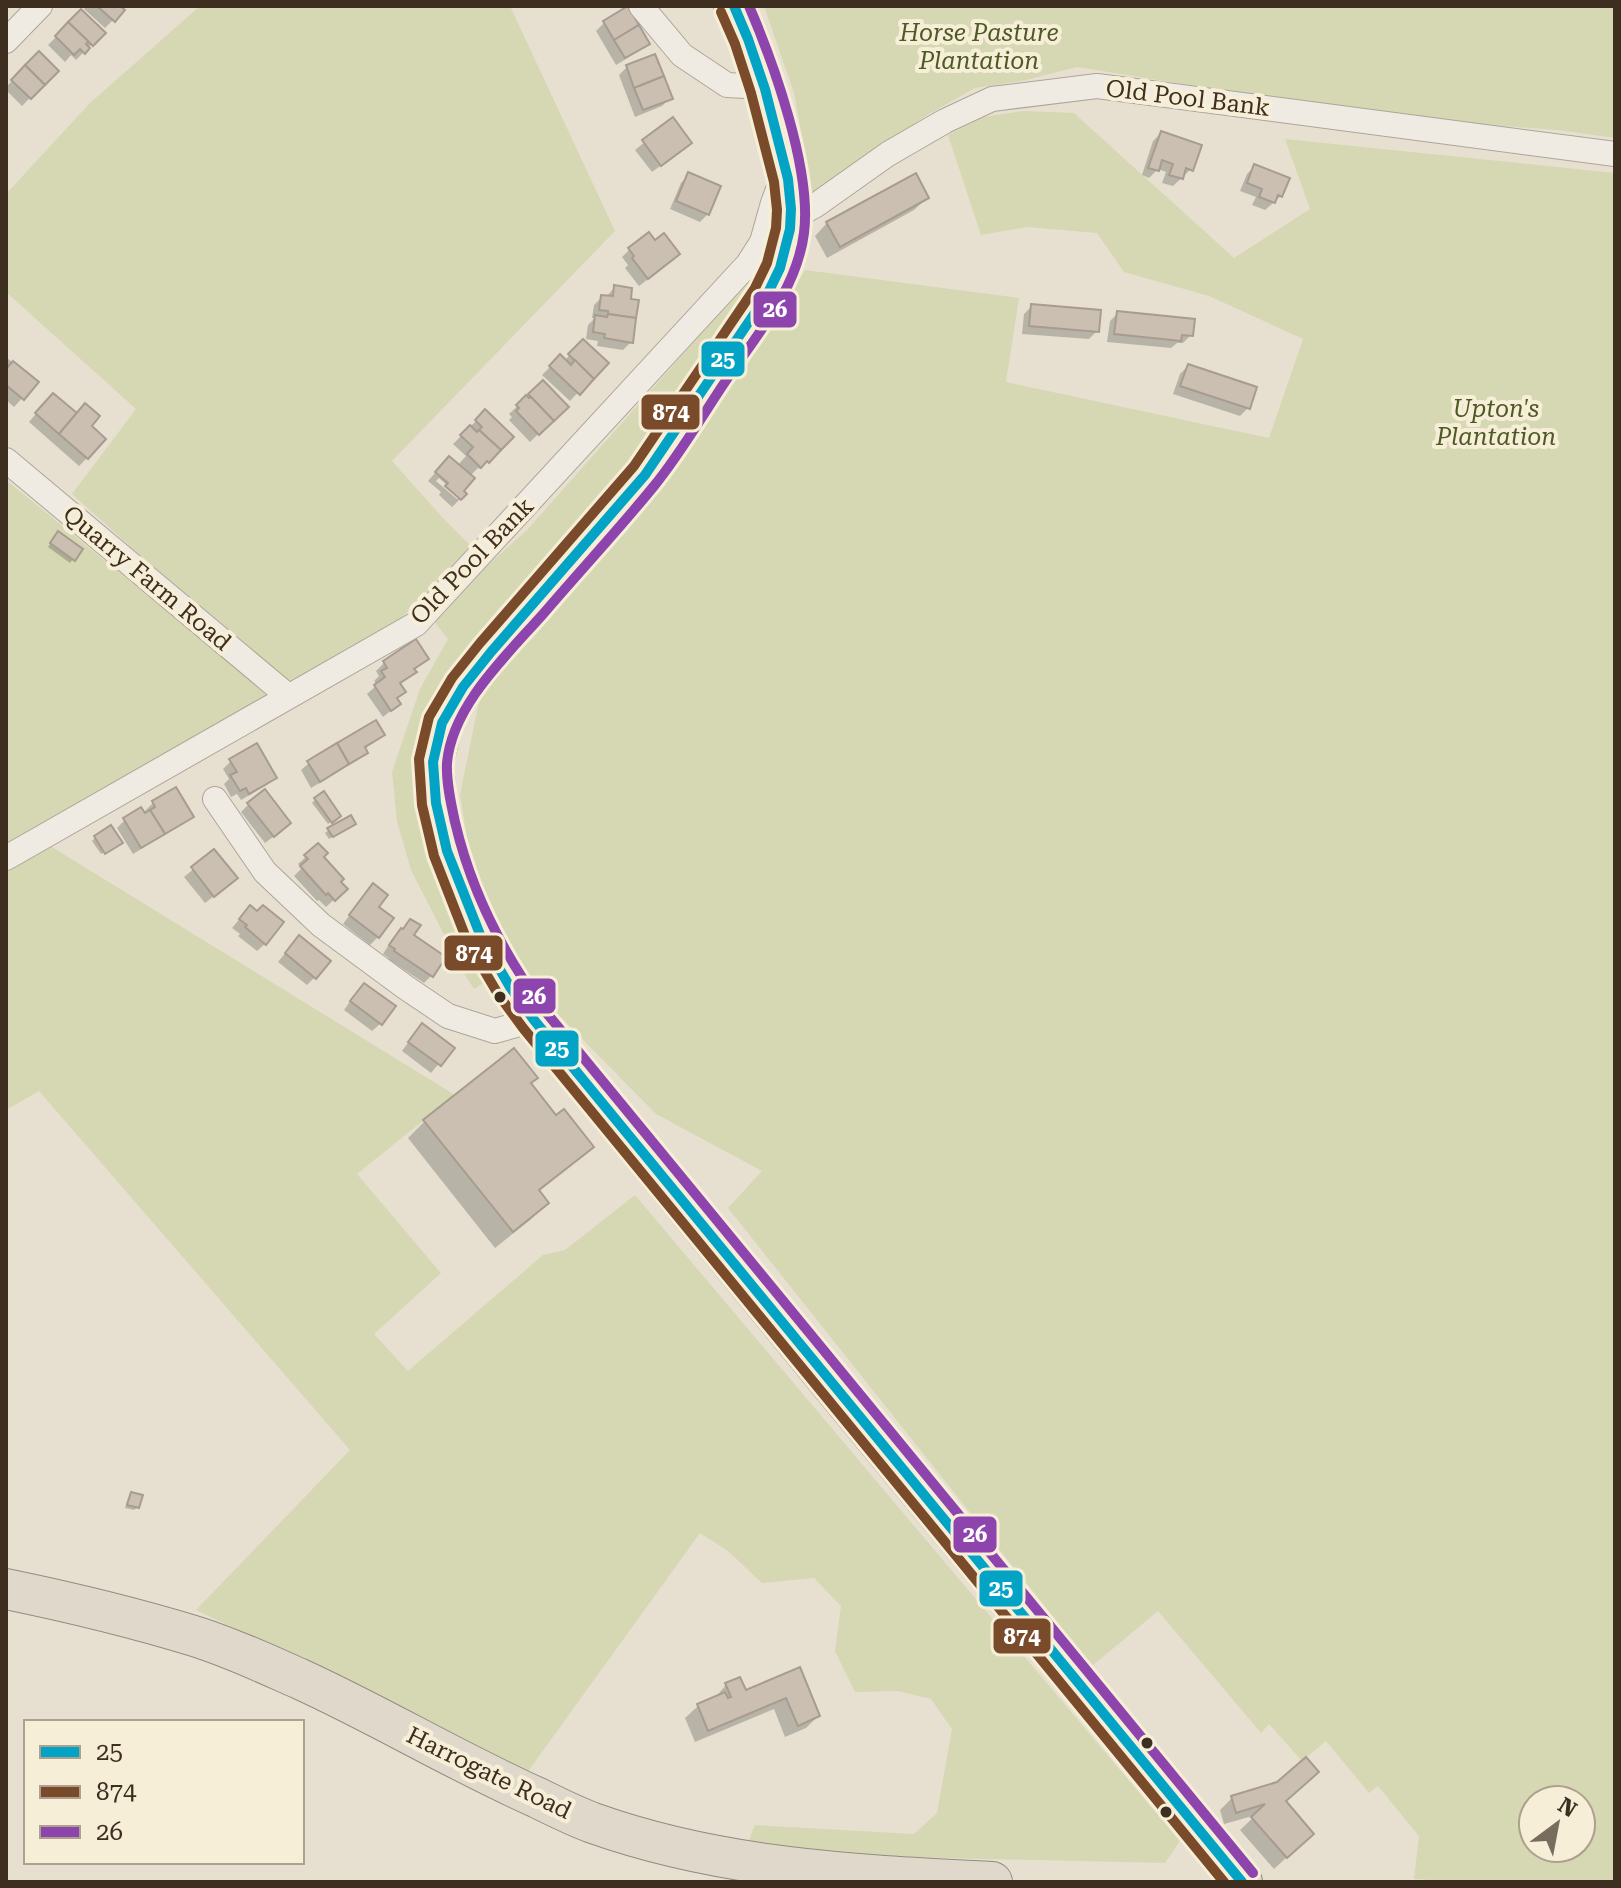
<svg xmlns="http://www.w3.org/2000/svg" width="1621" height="1888" viewBox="0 0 1621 1888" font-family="'Roboto Serif',serif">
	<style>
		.green { fill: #d6d7b3; fill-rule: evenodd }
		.shadow { fill: #0003; fill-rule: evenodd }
		.building { fill: #cbbfb2; stroke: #a89c90; stroke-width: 2 }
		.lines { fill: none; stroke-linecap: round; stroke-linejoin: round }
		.minor-casing { stroke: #ada599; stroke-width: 26 }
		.trunk-casing { stroke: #928b80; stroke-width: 42 }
		.minor { stroke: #efebe3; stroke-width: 24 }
		.trunk { stroke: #e0d9cb; stroke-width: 40 }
		.bus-1-casing { stroke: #f7eed8; stroke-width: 16 }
		.bus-2-casing { stroke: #f7eed8; stroke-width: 16 }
		.bus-3-casing { stroke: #f7eed8; stroke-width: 16 }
		.bus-1 { stroke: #03a3c5; stroke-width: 10 }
		.bus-2 { stroke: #7a4b2a; stroke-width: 10 }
		.bus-3 { stroke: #8e44ad; stroke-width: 10 }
		.bus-dot { fill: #3d2e20; stroke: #f7eed8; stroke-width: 3 }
		.labels { text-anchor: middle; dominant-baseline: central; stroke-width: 8; stroke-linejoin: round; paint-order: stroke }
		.park-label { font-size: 24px; font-style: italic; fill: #4d5a26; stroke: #f7eed8 }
		.street-label { font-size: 24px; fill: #3d2e20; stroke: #f7eed8 }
		.line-badge { stroke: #f7eed8; stroke-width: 3 }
		.badge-label { font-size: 22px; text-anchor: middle; font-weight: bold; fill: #fff }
	</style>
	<rect width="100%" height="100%" fill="#e7e0d1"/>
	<!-- green -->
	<g class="green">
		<path d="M200,6h310l105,225 -223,230 50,56 30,30 -83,84 -106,53 -211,-190 64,-85 -130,-117v-98l84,-91z"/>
		<path d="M764,6h851v132l-58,-8 -170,-13 -310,-50 -55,14 -47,7 -48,27 -87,59 -22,20 -6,-2 -18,-99z"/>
		<path d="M1023,111l51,2 160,145 76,-49 -25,-70 330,34v1709h-146l-55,-3 5,-43 -41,-50 -9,7 -43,-52 -24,20 -33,-37 -8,9 -103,-122 -66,55 -364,-458 34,-37 -106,-57 -121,-123 -52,-86 -14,-54 -9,-56 19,-94 56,-75 219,-273 51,-83 214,28 -13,84 263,56 34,-99 -94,-43 -85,-24 -27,-39 -70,-6 -46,8 -33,-100 35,-18zM1533,1800h48v48h-48z"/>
		<path d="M755,273l7,7 -136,196 -192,236 59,265 -19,12 -11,-17 -52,-102 -14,-49 -5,-49 28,-83 28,-50 -14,-18 16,-22 77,-69z"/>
		<path d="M6,480l255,208 5,8 -260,149z"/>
		<path d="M47,844l408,251 -98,79 84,99 -67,61 34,37 135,-116 22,-5 70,-55 545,646 -15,22 -262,-6 -157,-10 9,-22 159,9 23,-21 15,-84 -21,-30 -33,-8 -43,1 -20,-41 6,-45 -27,-28 -52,5 -34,-32 -28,-18 -176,244 -234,-122 -94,-45 154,-160 -311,-359 -33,19v-238z"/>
	</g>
	<!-- shadow -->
	<g class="shadow">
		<path d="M87,6h30l-4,14 -8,8 -21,-19z"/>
		<path d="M627,9l20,34 -8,8 -23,14 -20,-34 8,-8z"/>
		<path d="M81,12l22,21 -27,27 -5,-5 -6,7 -17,-17z"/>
		<path d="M39,54l17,17 -34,35 -16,-16v-3z"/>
		<path d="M627,67l43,31 -8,8 -27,11 -16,-42z"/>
		<path d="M672,120l9,31 -29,21 -17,-22z"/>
		<path d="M1161,133l30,36 -18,17 -11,-3 4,-11 -8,-3 -9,9 -7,-3 11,-34z"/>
		<path d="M1255,166l26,30 -16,14 -13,-5 4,-8 -16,-6 7,-17z"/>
		<path d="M689,175l19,39 -8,8 -30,-13 11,-26z"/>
		<path d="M927,198l-13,12 -87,48 -12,-22 12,-13z"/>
		<path d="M629,250l41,12 -31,24 -14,-18 3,-3 -6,-8z"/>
		<path d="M615,287l16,55 -8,8 -26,-4 1,-5 -12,-2 2,-14 7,-7h-3l2,-13 8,-8h4z"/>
		<path d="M1032,306l65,25 -8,8 -67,-5 2,-20z"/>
		<path d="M1118,313l73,22 -8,8h-6l-6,5 -64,-6 3,-21z"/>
		<path d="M583,341l23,22 -36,38 -28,-26 18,-18 4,4z"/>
		<path d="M6,357l30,26 -22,24 -8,-7z"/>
		<path d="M1188,366l60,42 -8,8 -67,-22 7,-20z"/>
		<path d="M543,382l23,25 -36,35 -21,-22 3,-3 -3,-3z"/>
		<path d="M45,403l44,23 -2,32 -8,8 -50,-44z"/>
		<path d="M485,412l26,25 -31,32 -2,-1 -8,8 -9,15 4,3 -13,13 -13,-12 2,-3 -13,-11 13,-15h16l9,-10 -13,-12zM439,478l21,19 -3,2 -21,-18z"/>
		<path d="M55,537l18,22 -3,4 -22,-16z"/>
		<path d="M426,659l-13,11 1,2 -8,8 -7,5 5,6 -8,8 3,5 -16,13 -16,-23 10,-9 -3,-4 5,-5 -3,-5 8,-8z"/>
		<path d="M383,734l-8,8 -11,7 2,3 -8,8 -47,28 -10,-18 8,-7z"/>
		<path d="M231,761l44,16 -8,8 -26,15 -4,-6 -6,3 -7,-13 5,-5 -6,-10z"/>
		<path d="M316,799l19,20 -7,5 -16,-21z"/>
		<path d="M153,803l38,13 -8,8 -50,30 -16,-26 8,-8 18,-7z"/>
		<path d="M249,804l32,27 -16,12 -24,-31z"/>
		<path d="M350,827l-21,12 -4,-6 4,-3z"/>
		<path d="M95,838l25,4 -19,12 -9,-13z"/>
		<path d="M318,846l3,11 24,32 -19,18 -7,-7 -2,1 -23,-25 8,-8 -4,-4z"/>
		<path d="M214,852l13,34 -22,17 -21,-26z"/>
		<path d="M365,894l11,13 2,30 -8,8 -27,-21z"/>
		<path d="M257,913l8,31 -8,7 -19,-15 2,-2 -8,-6 10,-12z"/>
		<path d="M410,921l1,15 21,39 -8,8 -36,-24 1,-1 -6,-4 10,-16z"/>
		<path d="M291,946l24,31 -8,8 -29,-23z"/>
		<path d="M356,993l24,31 -8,7 -28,-21z"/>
		<path d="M415,1033l37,15 -21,25 -29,-22z"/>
		<path d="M529,1084l27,34 35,29 -17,16 -36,29 9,11 -17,17 -35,28 -87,-110 17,-17z"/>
		<path d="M131,1494l7,13 -4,3 -9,-2 3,-10z"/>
		<path d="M799,1670l19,46 -12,12 -21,9 -11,-28 -79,33 -10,-24 13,-12 16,-7 12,-14 18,8z"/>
		<path d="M1232,1798l52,4 15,44 -25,23 -34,-39 16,-15 -32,9 -4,-14z"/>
	</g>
	<!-- building -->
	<g class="building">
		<path d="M97,6h23l5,4 -10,12z"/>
		<path d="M628,6l11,19 -25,15 -11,-19z"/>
		<path d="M81,9l25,24 -13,13 -25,-24z"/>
		<path d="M68,22l20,19 -2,3 4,4 -5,6 -5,-5 -6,6 -19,-19z"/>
		<path d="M639,25l11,19 -25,14 -11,-18z"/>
		<path d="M39,51l20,20 -14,14 -20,-20z"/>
		<path d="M655,54l9,22 -30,12 -8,-23z"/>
		<path d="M25,65l20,20 -14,14 -20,-19z"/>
		<path d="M664,76l9,23 -30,11 -9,-22z"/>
		<path d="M673,117l19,26 -31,23 -19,-26z"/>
		<path d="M1161,131l41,14 -9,26 -7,-3 -3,11 -14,-4 4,-11 -11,-4 -3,11 -11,-3z"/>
		<path d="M1254,164l36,14 -8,19 -4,-2 -3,8 -16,-6 3,-8 -15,-6z"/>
		<path d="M688,172l33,14 -12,29 -33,-14z"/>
		<path d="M916,173l13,25 -89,49 -14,-25z"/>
		<path d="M649,232l6,8 9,-7 16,21 -32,25 -16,-21 2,-2 -6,-8z"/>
		<path d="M614,285l18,3 -1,11 8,1 -3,18 -28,-4v-3l-9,-1 2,-15 12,1z"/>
		<path d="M1031,304l70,6 -2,22 -70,-6z"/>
		<path d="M1117,311l78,8 -2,17 -11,-1 -1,6 -67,-7z"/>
		<path d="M608,314l28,4 -3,25 -29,-5 1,-4 -12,-2 2,-17 12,2z"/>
		<path d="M583,339l26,24 -15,16 -26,-25z"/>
		<path d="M560,354l11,11 4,-5 19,19 -14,16 -31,-29z"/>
		<path d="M13,361l26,21 -15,18 -18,-15v-16z"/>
		<path d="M1188,364l69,23 -7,22 -70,-23z"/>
		<path d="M543,380l26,27 -15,14 -26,-27z"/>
		<path d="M53,393l24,20 -18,21 -24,-21z"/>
		<path d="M526,395l3,3 2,-1 23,24 -15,14 -23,-24 3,-3 -3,-3z"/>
		<path d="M85,403l15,13 -8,10 14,13 -18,20 -29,-25z"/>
		<path d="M485,409l29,28 -13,13 -22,-20 3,-3 -7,-7z"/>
		<path d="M470,425l7,7 2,-2 22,20 -12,13 -2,-2 -6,7 -14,-14 6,-7 -13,-12z"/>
		<path d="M449,456l26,22 -11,13 3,3 -6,6 -16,-14 3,-3 -13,-11z"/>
		<path d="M58,531l25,18 -8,12 -25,-18z"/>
		<path d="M416,639l13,20 -15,10 3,3 -17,11 6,9 -9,6 4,6 -10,7 -17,-26 11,-8 -4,-6 6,-3 -4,-7z"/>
		<path d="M376,720l9,15 -20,12 3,6 -19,11 -12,-21z"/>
		<path d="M257,743l20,35 -28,16 -3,-6 -6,3 -10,-16 7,-3 -8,-13z"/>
		<path d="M337,743l12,21 -29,18 -13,-21z"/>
		<path d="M176,787l18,30 -29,17 -15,-24 5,-3 -3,-6z"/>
		<path d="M265,789l26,34 -17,14 -27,-34z"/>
		<path d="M324,791l17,25 -9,7 -18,-25z"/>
		<path d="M141,807l4,6 5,-3 15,24 -24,14 -18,-30z"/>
		<path d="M351,815l5,9 -23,13 -6,-9z"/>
		<path d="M111,825l12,18 -18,11 -11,-18z"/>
		<path d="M318,843l10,10 -4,4 20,22 -3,3 7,7 -13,12 -7,-8 -2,2 -26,-29 8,-7 -4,-4z"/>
		<path d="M214,849l24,29 -24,19 -23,-30z"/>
		<path d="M373,883l15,12 -9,12 15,11 -15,20 -30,-23z"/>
		<path d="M250,905l7,6 6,-6 21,17 -18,23 -21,-18 2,-2 -8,-6z"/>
		<path d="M410,919l11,6 -7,10 32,22 -13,20 -39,-26 1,-2 -6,-4 12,-17 2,1z"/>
		<path d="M299,935l32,26 -15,18 -31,-26z"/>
		<path d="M364,983l32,23 -14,19 -32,-24z"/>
		<path d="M422,1023l33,25 -14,18 -33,-24z"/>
		<path d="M514,1048l24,30 -7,5 25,32 8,-6 30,38 -55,43 10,13 -36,29 -90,-112z"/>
		<path d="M131,1492l12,3 -4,13 -12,-3z"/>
		<path d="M800,1667l20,49 -22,10 -12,-28 -78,33 -11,-27 28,-12 3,6 3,-1 -6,-14 15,-6 6,13z"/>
		<path d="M1306,1757l13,15 -33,29 28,33 -27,24 -36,-41 14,-13 -29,9 -5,-17 46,-14z"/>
	</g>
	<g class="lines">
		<defs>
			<g id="minor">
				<path d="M641,6l41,49 45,30 39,2"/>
				<path d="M6,41l34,-35"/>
				<path d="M791,219l25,-14 72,-51 57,-33 47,-22 105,-13 518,68"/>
				<path d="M6,460l282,236"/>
				<path d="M215,799l50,73 56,53 84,62 43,29 47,15 39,-11"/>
				<path d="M6,858l410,-234 332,-360 14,-22 11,-39 9,-24"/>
			</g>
			<g id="trunk">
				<path d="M734,6c20,44 33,88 45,134 6,25 13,53 12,79 -1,28 -11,52 -24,76l-122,180 -154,177 -28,35 -21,36 -9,39 3,41 11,48 34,86 29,50 24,33 291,356 417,506"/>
				<path d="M6,1589c63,13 126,28 188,47 36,11 72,28 106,43 81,37 157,83 238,119 18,9 36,18 55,25 129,46 263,52 399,59"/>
			</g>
		</defs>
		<!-- minor casing -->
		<use href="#minor" class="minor-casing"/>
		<!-- trunk casing -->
		<use href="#trunk" class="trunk-casing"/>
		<!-- minor -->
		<use href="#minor" class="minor"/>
		<!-- trunk -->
		<use href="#trunk" class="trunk"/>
		<defs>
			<path id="bus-1" d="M734,6l14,33 17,50 23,90 3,30 -1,20 -10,39 -13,27 -122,180 -154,177 -28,35 -21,36 -9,39 3,41 11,48 34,86 29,50 24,33 708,862"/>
			<path id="bus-2" d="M721,12l14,32 16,49 23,89 3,28 -1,18 -9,35 -12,25 -121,178 -154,177 -28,35 -23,39 -10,42 3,46 12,51 34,87 30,51 25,34 701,854"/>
			<path id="bus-3" d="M749,6c25,58 63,165 55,227 -7,55 -45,99 -75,143 -24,35 -48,77 -75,110 -35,43 -74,85 -110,127 -36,41 -92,92 -97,150 -1,19 4,41 8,59 16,69 49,133 90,189l708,862"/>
		</defs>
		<!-- bus-1 casing -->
		<use href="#bus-1" class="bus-1-casing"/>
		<!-- bus-2 casing -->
		<use href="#bus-2" class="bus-2-casing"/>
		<!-- bus-3 casing -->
		<use href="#bus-3" class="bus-3-casing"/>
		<!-- bus-1 -->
		<use href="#bus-1" class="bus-1"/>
		<!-- bus-2 -->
		<use href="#bus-2" class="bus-2"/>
		<!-- bus-3 -->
		<use href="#bus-3" class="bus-3"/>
	</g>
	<!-- markers -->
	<g class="bus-dot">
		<circle cx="500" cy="997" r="7"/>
		<circle cx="1147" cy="1743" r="7"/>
		<circle cx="1166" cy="1812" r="7"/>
	</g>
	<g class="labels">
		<!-- park labels -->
		<g class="park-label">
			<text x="979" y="33">Horse Pasture<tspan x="979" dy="28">Plantation</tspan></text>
			<text x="1496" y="409">Upton's<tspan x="1496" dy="28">Plantation</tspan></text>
		</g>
		<!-- street labels -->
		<g class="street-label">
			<text transform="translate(1188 98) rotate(7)">Old Pool Bank</text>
			<text transform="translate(472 561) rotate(-46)">Old Pool Bank</text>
			<text transform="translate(147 578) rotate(40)">Quarry Farm Road</text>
			<text transform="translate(489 1773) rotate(26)">Harrogate Road</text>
		</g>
	</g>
	<g class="line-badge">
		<rect x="752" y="290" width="46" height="39" rx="8" fill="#8e44ad"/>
		<rect x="700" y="340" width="46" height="38" rx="8" fill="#03a3c5"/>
		<rect x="640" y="393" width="61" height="38" rx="8" fill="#7a4b2a"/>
		<rect x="443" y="934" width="61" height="38" rx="8" fill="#7a4b2a"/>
		<rect x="512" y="977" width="45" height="38" rx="8" fill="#8e44ad"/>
		<rect x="534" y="1029" width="46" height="39" rx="8" fill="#03a3c5"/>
		<rect x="952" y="1515" width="46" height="39" rx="8" fill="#8e44ad"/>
		<rect x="978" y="1569" width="46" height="39" rx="8" fill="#03a3c5"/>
		<rect x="992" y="1617" width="60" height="38" rx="8" fill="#7a4b2a"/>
	</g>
	<g class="badge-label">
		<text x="775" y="317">26</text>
		<text x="723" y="367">25</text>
		<text x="671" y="420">874</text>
		<text x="474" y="961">874</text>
		<text x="534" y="1004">26</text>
		<text x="557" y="1056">25</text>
		<text x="975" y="1542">26</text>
		<text x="1001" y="1596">25</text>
		<text x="1022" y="1644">874</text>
	</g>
	<!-- border -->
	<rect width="1621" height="1888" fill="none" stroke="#3d2e20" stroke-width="16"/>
	<!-- legend -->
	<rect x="24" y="1720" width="280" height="144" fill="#f7eed8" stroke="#ada18e" stroke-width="2"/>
	<rect x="40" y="1746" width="40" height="12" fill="#03a3c5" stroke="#ada18e" stroke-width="2"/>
	<text x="96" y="1760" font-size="24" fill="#3d2e20">25</text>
	<rect x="40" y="1786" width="40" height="12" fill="#7a4b2a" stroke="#ada18e" stroke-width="2"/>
	<text x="96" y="1800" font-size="24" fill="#3d2e20">874</text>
	<rect x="40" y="1826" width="40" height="12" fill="#8e44ad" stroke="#ada18e" stroke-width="2"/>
	<text x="96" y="1840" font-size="24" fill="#3d2e20">26</text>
	<!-- north arrow -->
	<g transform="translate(1557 1824) rotate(32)"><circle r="38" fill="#f7eed8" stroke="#ada18e" stroke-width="2"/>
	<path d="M0-6L14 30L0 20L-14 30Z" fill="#786c5e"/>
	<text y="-12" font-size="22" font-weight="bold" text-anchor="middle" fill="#3d2e20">N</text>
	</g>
</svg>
